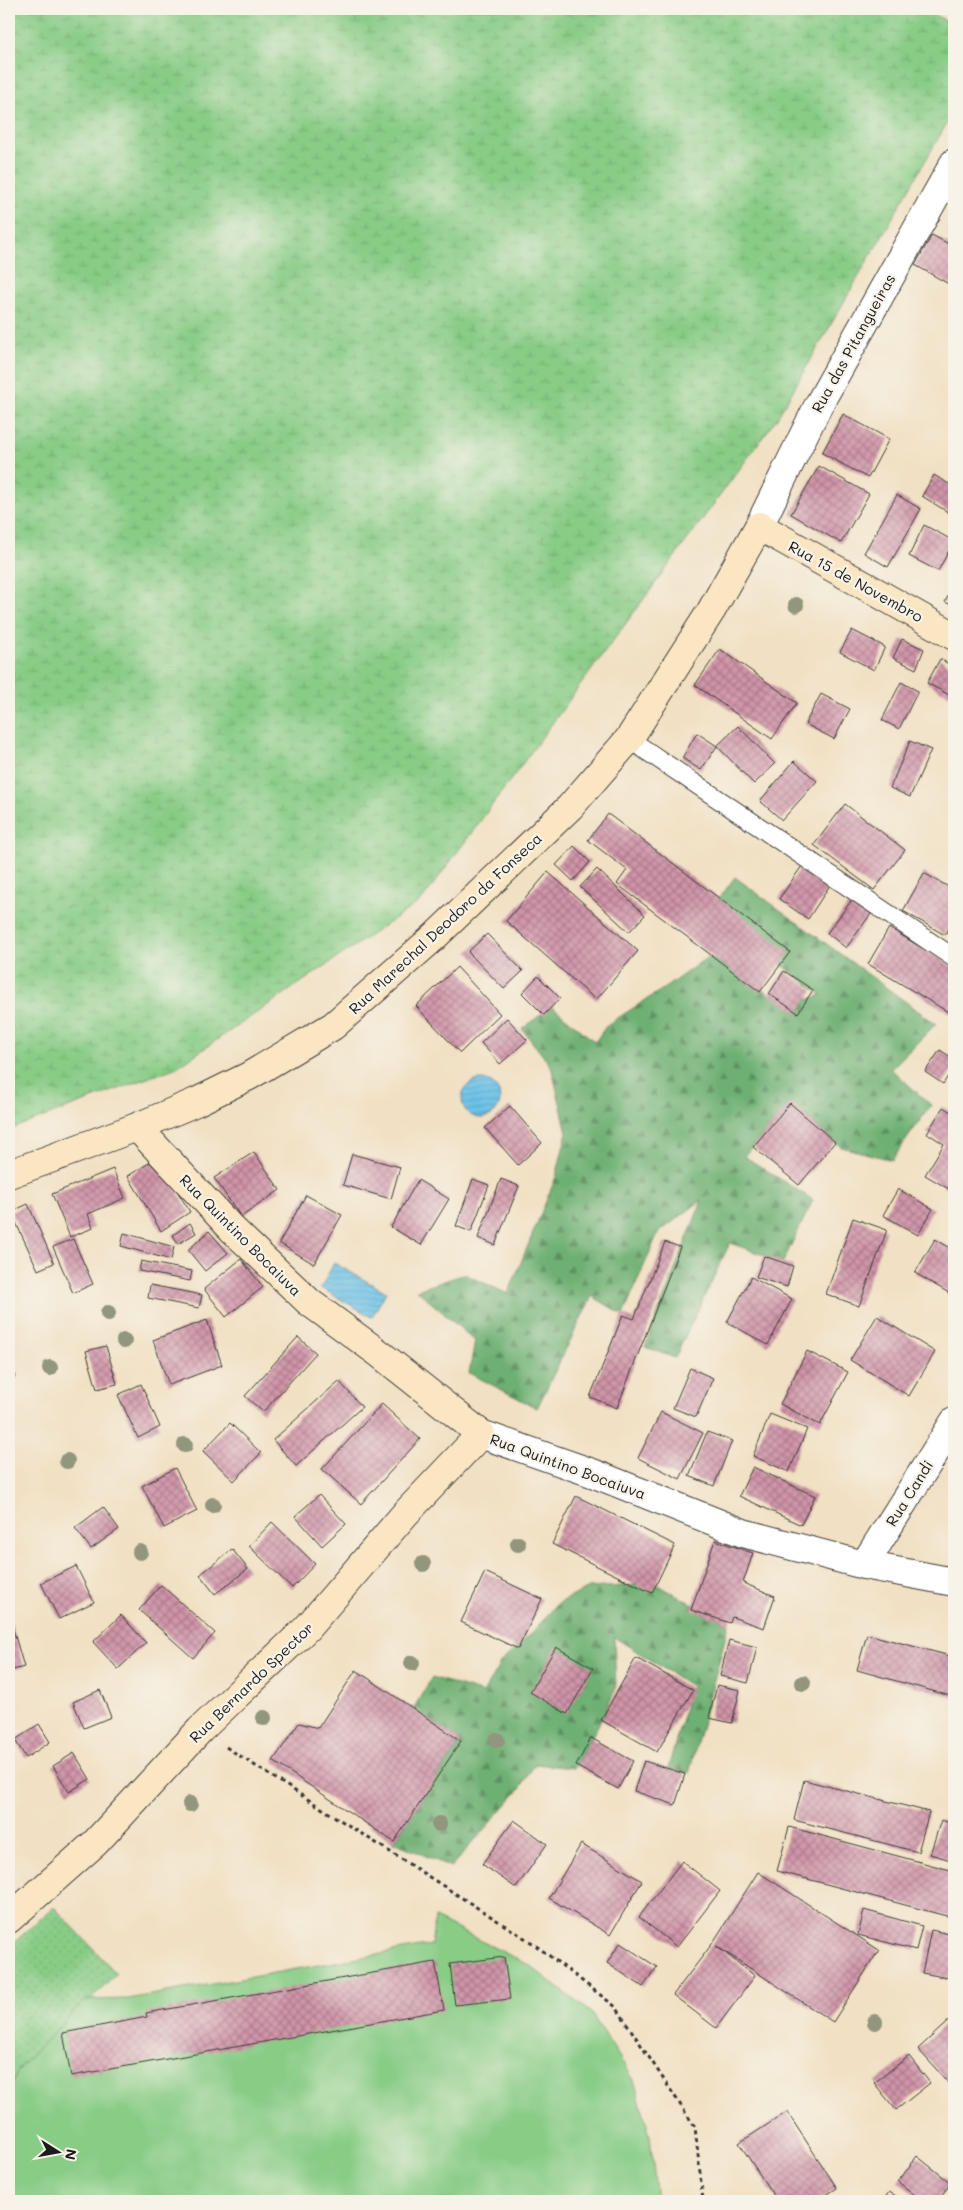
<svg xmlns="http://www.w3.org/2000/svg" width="963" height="2210" viewBox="0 0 963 2210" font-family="Mali,sans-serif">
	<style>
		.grass { fill: url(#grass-dots); stroke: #527451 }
		.forest { fill: url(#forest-firs); stroke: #456648 }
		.wetland { fill: url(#wetland-marsh); stroke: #527451 }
		.garden { fill: #88cc86; stroke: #527451 }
		.water { fill: url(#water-rules); stroke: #436e82 }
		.building { fill: url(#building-cross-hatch) }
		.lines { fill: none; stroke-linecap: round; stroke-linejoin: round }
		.lane-casing { stroke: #3c3935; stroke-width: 20 }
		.street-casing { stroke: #3c3935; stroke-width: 30 }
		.secondary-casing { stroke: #3c3935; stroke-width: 30 }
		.path { stroke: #3c3935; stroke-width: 3; stroke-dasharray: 4 4; stroke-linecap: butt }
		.lane { stroke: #fff; stroke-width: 18 }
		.street { stroke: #fff; stroke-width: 28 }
		.secondary { stroke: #fbe6c4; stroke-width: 28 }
		.tree { fill: #91967c }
		.labels { text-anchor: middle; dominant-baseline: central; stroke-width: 4.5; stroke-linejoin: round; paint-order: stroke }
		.street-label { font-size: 15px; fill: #1c1c1c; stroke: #f7f3e8 }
	</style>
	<defs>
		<pattern id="grass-dots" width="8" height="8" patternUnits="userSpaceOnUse" patternTransform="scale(1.25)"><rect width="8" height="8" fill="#88cc86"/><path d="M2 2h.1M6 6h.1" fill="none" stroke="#75af73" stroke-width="1.8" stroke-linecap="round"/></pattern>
		<pattern id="forest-firs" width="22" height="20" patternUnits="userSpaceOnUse" patternTransform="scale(1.25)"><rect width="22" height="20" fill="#6eb073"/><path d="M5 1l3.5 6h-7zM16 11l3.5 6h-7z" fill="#5a8e5e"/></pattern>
		<pattern id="wetland-marsh" width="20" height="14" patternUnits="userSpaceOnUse" patternTransform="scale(1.25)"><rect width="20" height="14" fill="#88cc86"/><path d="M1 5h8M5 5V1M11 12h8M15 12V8" fill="none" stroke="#75af73"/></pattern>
		<pattern id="water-rules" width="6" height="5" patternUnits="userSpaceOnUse" patternTransform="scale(1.25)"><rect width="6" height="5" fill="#6ac1e7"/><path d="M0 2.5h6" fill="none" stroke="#5ba5c6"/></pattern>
		<pattern id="building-cross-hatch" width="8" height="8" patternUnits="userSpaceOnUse" patternTransform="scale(1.25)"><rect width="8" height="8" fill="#d094a9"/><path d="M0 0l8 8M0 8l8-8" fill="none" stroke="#a87889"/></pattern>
	</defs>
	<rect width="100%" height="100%" fill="#f7f3e8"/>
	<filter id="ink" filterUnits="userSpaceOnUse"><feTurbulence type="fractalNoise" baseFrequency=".02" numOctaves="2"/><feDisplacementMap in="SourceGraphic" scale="10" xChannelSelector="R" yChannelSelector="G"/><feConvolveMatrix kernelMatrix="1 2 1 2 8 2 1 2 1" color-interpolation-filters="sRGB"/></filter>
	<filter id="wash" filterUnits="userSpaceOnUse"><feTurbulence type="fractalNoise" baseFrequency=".0096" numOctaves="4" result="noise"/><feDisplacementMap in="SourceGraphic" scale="20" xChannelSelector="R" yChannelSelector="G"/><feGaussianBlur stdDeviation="1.12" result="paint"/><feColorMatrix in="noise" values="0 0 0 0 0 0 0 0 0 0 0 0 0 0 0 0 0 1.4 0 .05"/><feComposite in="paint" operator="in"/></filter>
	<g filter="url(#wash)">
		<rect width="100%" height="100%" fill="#f1e0c3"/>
		<!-- grass -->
		<path class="grass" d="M54,1907l63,67 -99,96 -9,22v-145z"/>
		<!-- forest -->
		<g class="forest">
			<path d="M735,877l201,147 -45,45 40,36 -39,55 -51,-13 -51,-44 -46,53 69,44 -30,62 -53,-19 -55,115 -30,-11 57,-147 -44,33 -35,82 -31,-19 -55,112 -68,-35 6,-32 -58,-51 48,-16 43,20 48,-117 11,-45 -16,-66 -29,-37 30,-23 43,36 12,-17 62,-40 40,-29 80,50 33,-11 -112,-84z"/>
			<path d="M656,1584l73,40 -40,149 -21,-4 23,-83 -77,-49 2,51 -15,32 -27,48 -39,-4 -16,26 -68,77 -57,-25 67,-101 -48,-32 19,-32 51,16 18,-31 31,-29 25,-29 32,-16z"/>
		</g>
		<!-- wetland -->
		<path class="wetland" d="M9,9h914l31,16v86l-177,307 -355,482 -245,167 -168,63z"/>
		<!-- garden -->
		<path class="garden" d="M435,1918l94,47 62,48 43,67 16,56 7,65h-648v-109l9,-22 67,-70 43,-1 303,-54z"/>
		<!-- water -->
		<g class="water">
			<circle cx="481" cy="1099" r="19"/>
			<path d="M334,1263l52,29 -14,25 -51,-29z"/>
		</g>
		<g id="blocks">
			<!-- building -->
			<g class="building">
				<path d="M954,222v15l-6,-4z"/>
				<path d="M932,235l22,12v40l-39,-22z"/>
				<path d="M843,414l46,25 -21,39 -46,-25z"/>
				<path d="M819,466l50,28 -28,49 -50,-29z"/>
				<path d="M934,475l20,12v29l-32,-20z"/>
				<path d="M897,495l24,14 -33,58 -24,-14z"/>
				<path d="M924,525l30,16 -16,30 -29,-15z"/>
				<path d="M954,585v21l-9,-4z"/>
				<path d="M852,630l33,17 -11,23 -34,-18z"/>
				<path d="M902,639l22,10 -8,20 -23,-11z"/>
				<path d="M720,649l77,54 -25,36 -77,-54z"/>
				<path d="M940,659l14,8v23l-3,6 -24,-13z"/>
				<path d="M901,682l17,9 -19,38 -17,-9z"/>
				<path d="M821,694l29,15 -16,30 -29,-15z"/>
				<path d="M738,726l37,38 -21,20 -37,-38z"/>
				<path d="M697,733l20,13 -16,24 -19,-12z"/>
				<path d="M910,741l21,9 -21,47 -20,-9z"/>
				<path d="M794,761l23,20 -35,39 -22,-19z"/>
				<path d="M845,804l60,46 -31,40 -60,-45z"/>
				<path d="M608,814l182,138 -30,40 -143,-108 10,-14 -39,-30z"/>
				<path d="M574,846l16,16 -17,19 -17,-16z"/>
				<path d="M804,863l28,19 -24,37 -29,-20z"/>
				<path d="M597,869l48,46 -16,17 -49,-45z"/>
				<path d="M548,872l90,79 -42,49 -90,-79z"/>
				<path d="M924,873l30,17v28l-9,17 -42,-24z"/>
				<path d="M854,897l19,14 -27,37 -19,-15z"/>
				<path d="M889,928l65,39 -1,48 -85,-51z"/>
				<path d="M487,934l36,37 -19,18 -36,-37z"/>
				<path d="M457,967l43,47 -40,39 -44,-47z"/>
				<path d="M784,971l29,19 -15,23 -29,-19z"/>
				<path d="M538,976l22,22 -16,17 -22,-22z"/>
				<path d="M507,1018l20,22 -27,24 -19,-21z"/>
				<path d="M940,1050l14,9v8l-11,17 -18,-12z"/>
				<path d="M790,1103l45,39 -36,43 -46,-38z"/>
				<path d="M510,1106l32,37 -24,22 -33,-37z"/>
				<path d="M943,1107l11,7v78l-29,-17 19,-31 -17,-11z"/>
				<path d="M254,1152l26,38 -39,27 -27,-39z"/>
				<path d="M352,1154l48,13 -9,32 -48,-14z"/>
				<path d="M157,1158l33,54 -29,19 -33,-55z"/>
				<path d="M113,1169l12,29 -37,16 5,14 -23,9 -18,-43z"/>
				<path d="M473,1179l16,6 -18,47 -15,-6z"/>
				<path d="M501,1179l18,7 -24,59 -17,-7z"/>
				<path d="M418,1180l31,19 -28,46 -30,-18z"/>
				<path d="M898,1189l35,20 -15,26 -35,-20z"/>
				<path d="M306,1195l36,20 -28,49 -35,-21z"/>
				<path d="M28,1204l26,59 -16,7 -27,-58z"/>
				<path d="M853,1218l34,12 -28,76 -33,-12z"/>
				<path d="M190,1223l6,10 -18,11 -5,-9z"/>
				<path d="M209,1231l19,22 -23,18 -17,-21z"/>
				<path d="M124,1233l50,14 -3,13 -50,-14z"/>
				<path d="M73,1239l20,45 -20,9 -20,-46z"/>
				<path d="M935,1239l19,11v46l-39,-23z"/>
				<path d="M665,1242l15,5 -63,161 -27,-11 33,-82 11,4z"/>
				<path d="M764,1256l29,10 -6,21 -31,-10z"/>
				<path d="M241,1259l22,28 -37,30 -22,-28z"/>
				<path d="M141,1261l51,10 -2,10 -51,-10z"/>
				<path d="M751,1277l41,22 -24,46 -41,-23z"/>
				<path d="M150,1285l52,10 -3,13 -51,-10z"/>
				<path d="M877,1316l58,36 -26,44 -59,-36z"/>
				<path d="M207,1320l15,45 -53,20 -16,-45z"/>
				<path d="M298,1337l18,16 -53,59 -18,-16z"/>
				<path d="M106,1346l11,38 -20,5 -11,-38z"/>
				<path d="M807,1351l41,21 -28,53 -40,-21z"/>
				<path d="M9,1361l6,16 -6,3z"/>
				<path d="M690,1368l23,10 -17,39 -23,-9z"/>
				<path d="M339,1381l23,26 -66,59 -23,-26z"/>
				<path d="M141,1384l19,43 -22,11 -20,-43z"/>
				<path d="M382,1404l38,35 -59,65 -39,-35z"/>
				<path d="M661,1412l42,21 -23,46 -42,-21z"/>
				<path d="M770,1414l37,15 -18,43 -36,-16z"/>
				<path d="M230,1423l31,30 -27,28 -31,-30z"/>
				<path d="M707,1432l25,9 -18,45 -25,-10z"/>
				<path d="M753,1467l62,29 -14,29 -62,-29z"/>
				<path d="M175,1468l22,43 -33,17 -22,-42z"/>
				<path d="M319,1495l27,29 -24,22 -27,-30z"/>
				<path d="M576,1496l99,49 -23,48 -100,-49z"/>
				<path d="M103,1507l16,22 -28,20 -16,-21z"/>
				<path d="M272,1522l43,42 -23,24 -43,-42z"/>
				<path d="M715,1540l38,13 -10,30 32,13 -11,32 -32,-11 -2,6 -39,-13z"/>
				<path d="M232,1549l16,20 -33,25 -15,-19z"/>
				<path d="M76,1566l18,36 -35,17 -18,-36z"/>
				<path d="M485,1572l57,27 -24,50 -57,-27z"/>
				<path d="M161,1585l54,48 -22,25 -54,-48z"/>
				<path d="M9,1615l15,52 -15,4z"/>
				<path d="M121,1615l25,28 -28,26 -25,-27z"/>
				<path d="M867,1634l87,23v40l-97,-27z"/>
				<path d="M729,1640l28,7 -9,36 -28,-7z"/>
				<path d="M556,1647l37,21 -26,46 -37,-22z"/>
				<path d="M636,1658l57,32 -36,62 -56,-32z"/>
				<path d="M356,1670l105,71 -67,101 -121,-81 26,-38 19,5z"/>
				<path d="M717,1685l23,5 -8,33 -23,-5z"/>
				<path d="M100,1690l11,27 -27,11 -11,-26z"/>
				<path d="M39,1724l11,18 -24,16 -11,-18z"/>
				<path d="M591,1738l42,23 -15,28 -42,-23z"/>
				<path d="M74,1753l16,26 -21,13 -16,-26z"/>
				<path d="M644,1761l41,13 -10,31 -41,-14z"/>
				<path d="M804,1780l125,32 -11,40 -124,-32z"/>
				<path d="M514,1820l33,24 -31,44 -34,-24z"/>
				<path d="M941,1820l13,4v37l-24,-7z"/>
				<path d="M789,1827l165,44v47l-177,-47z"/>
				<path d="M581,1844l61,37 -32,54 -61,-37z"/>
				<path d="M682,1861l38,30 -43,56 -38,-30z"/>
				<path d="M758,1872l121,78 -46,72 -117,-76 39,30 -39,52 -43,-33 39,-51z"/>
				<path d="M864,1910l58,16 -6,24 -58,-15z"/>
				<path d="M931,1930l23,5v44l-32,-6z"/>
				<path d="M620,1943l37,24 -14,20 -36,-24z"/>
				<path d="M504,1957l6,42 -55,6 -5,-41z"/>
				<path d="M435,1962l9,48 -373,66 -8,-43 84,-16 -1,-4z"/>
				<path d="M954,2016v73l-36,-40z"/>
				<path d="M909,2056l21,27 -34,27 -22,-27z"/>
				<path d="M787,2112l50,76 -20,13h-40l-38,-58z"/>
				<path d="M917,2156l34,27 -14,18h-14l-25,-19z"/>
				<path d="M889,2192l16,9h-22z"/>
			</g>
		</g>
	</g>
	<g filter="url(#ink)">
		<use href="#blocks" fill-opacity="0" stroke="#3c3935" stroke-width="1"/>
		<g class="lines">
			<defs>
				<path id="lane" d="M629,739l325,219"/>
				<g id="street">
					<path d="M759,526l59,-120 136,-243"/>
					<path d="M481,1434l114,40 148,59 121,32 90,17"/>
					<path d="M864,1565l90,-143"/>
				</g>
				<g id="secondary">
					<path d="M9,1174l128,-47 59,-25 53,-26 84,-50 100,-88 137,-131 59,-68 82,-128 48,-85 195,110"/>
					<path d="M9,1919l86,-76 105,-113 107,-102 98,-114 76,-80 -101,-80 -71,-52 -77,-73 -95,-102"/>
				</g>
			</defs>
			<!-- lane casing -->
			<use href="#lane" class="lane-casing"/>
			<!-- street casing -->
			<use href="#street" class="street-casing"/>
			<!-- secondary casing -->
			<use href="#secondary" class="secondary-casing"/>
			<!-- path -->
			<path class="path" d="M226,1747l308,197 82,63 79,120 8,74"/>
			<!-- lane -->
			<use href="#lane" class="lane"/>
			<!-- street -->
			<use href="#street" class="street"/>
			<!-- secondary -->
			<use href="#secondary" class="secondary"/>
		</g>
		<!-- trees -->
		<g class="tree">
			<circle cx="796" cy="605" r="8"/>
			<circle cx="108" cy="1313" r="8"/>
			<circle cx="124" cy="1341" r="8"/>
			<circle cx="50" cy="1368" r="8"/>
			<circle cx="185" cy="1445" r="8"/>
			<circle cx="67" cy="1461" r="8"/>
			<circle cx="213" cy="1505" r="8"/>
			<circle cx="518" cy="1544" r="8"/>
			<circle cx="140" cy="1552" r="8"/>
			<circle cx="423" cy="1564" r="8"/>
			<circle cx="412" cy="1663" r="8"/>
			<circle cx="803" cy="1683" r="8"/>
			<circle cx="264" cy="1718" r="8"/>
			<circle cx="497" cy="1740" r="8"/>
			<circle cx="190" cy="1804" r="8"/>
			<circle cx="439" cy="1824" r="8"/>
			<circle cx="875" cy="2022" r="8"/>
		</g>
	</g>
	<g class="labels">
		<!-- street labels -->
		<g class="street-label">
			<text transform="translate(853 343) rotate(-61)">Rua das Pitangueiras</text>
			<text transform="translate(856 581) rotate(29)">Rua 15 de Novembro</text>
			<text transform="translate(445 923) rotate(-43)">Rua Marechal Deodoro da Fonseca</text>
			<text transform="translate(241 1235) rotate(45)">Rua Quintino Bocaiuva</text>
			<text transform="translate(568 1466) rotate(20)">Rua Quintino Bocaiuva</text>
			<text transform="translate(909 1493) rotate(-58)">Rua Candi</text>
			<text transform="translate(251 1682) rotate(-44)">Rua Bernardo Spector</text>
		</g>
	</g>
	<!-- margin -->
	<rect width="963" height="2210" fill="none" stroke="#f7f3e8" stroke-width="30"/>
	<!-- north arrow -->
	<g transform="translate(58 2152) rotate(101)" stroke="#f7f3e8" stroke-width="4" paint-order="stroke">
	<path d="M0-4L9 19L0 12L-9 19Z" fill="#1c1c1c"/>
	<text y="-8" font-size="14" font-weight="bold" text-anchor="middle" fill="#1c1c1c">N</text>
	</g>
</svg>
